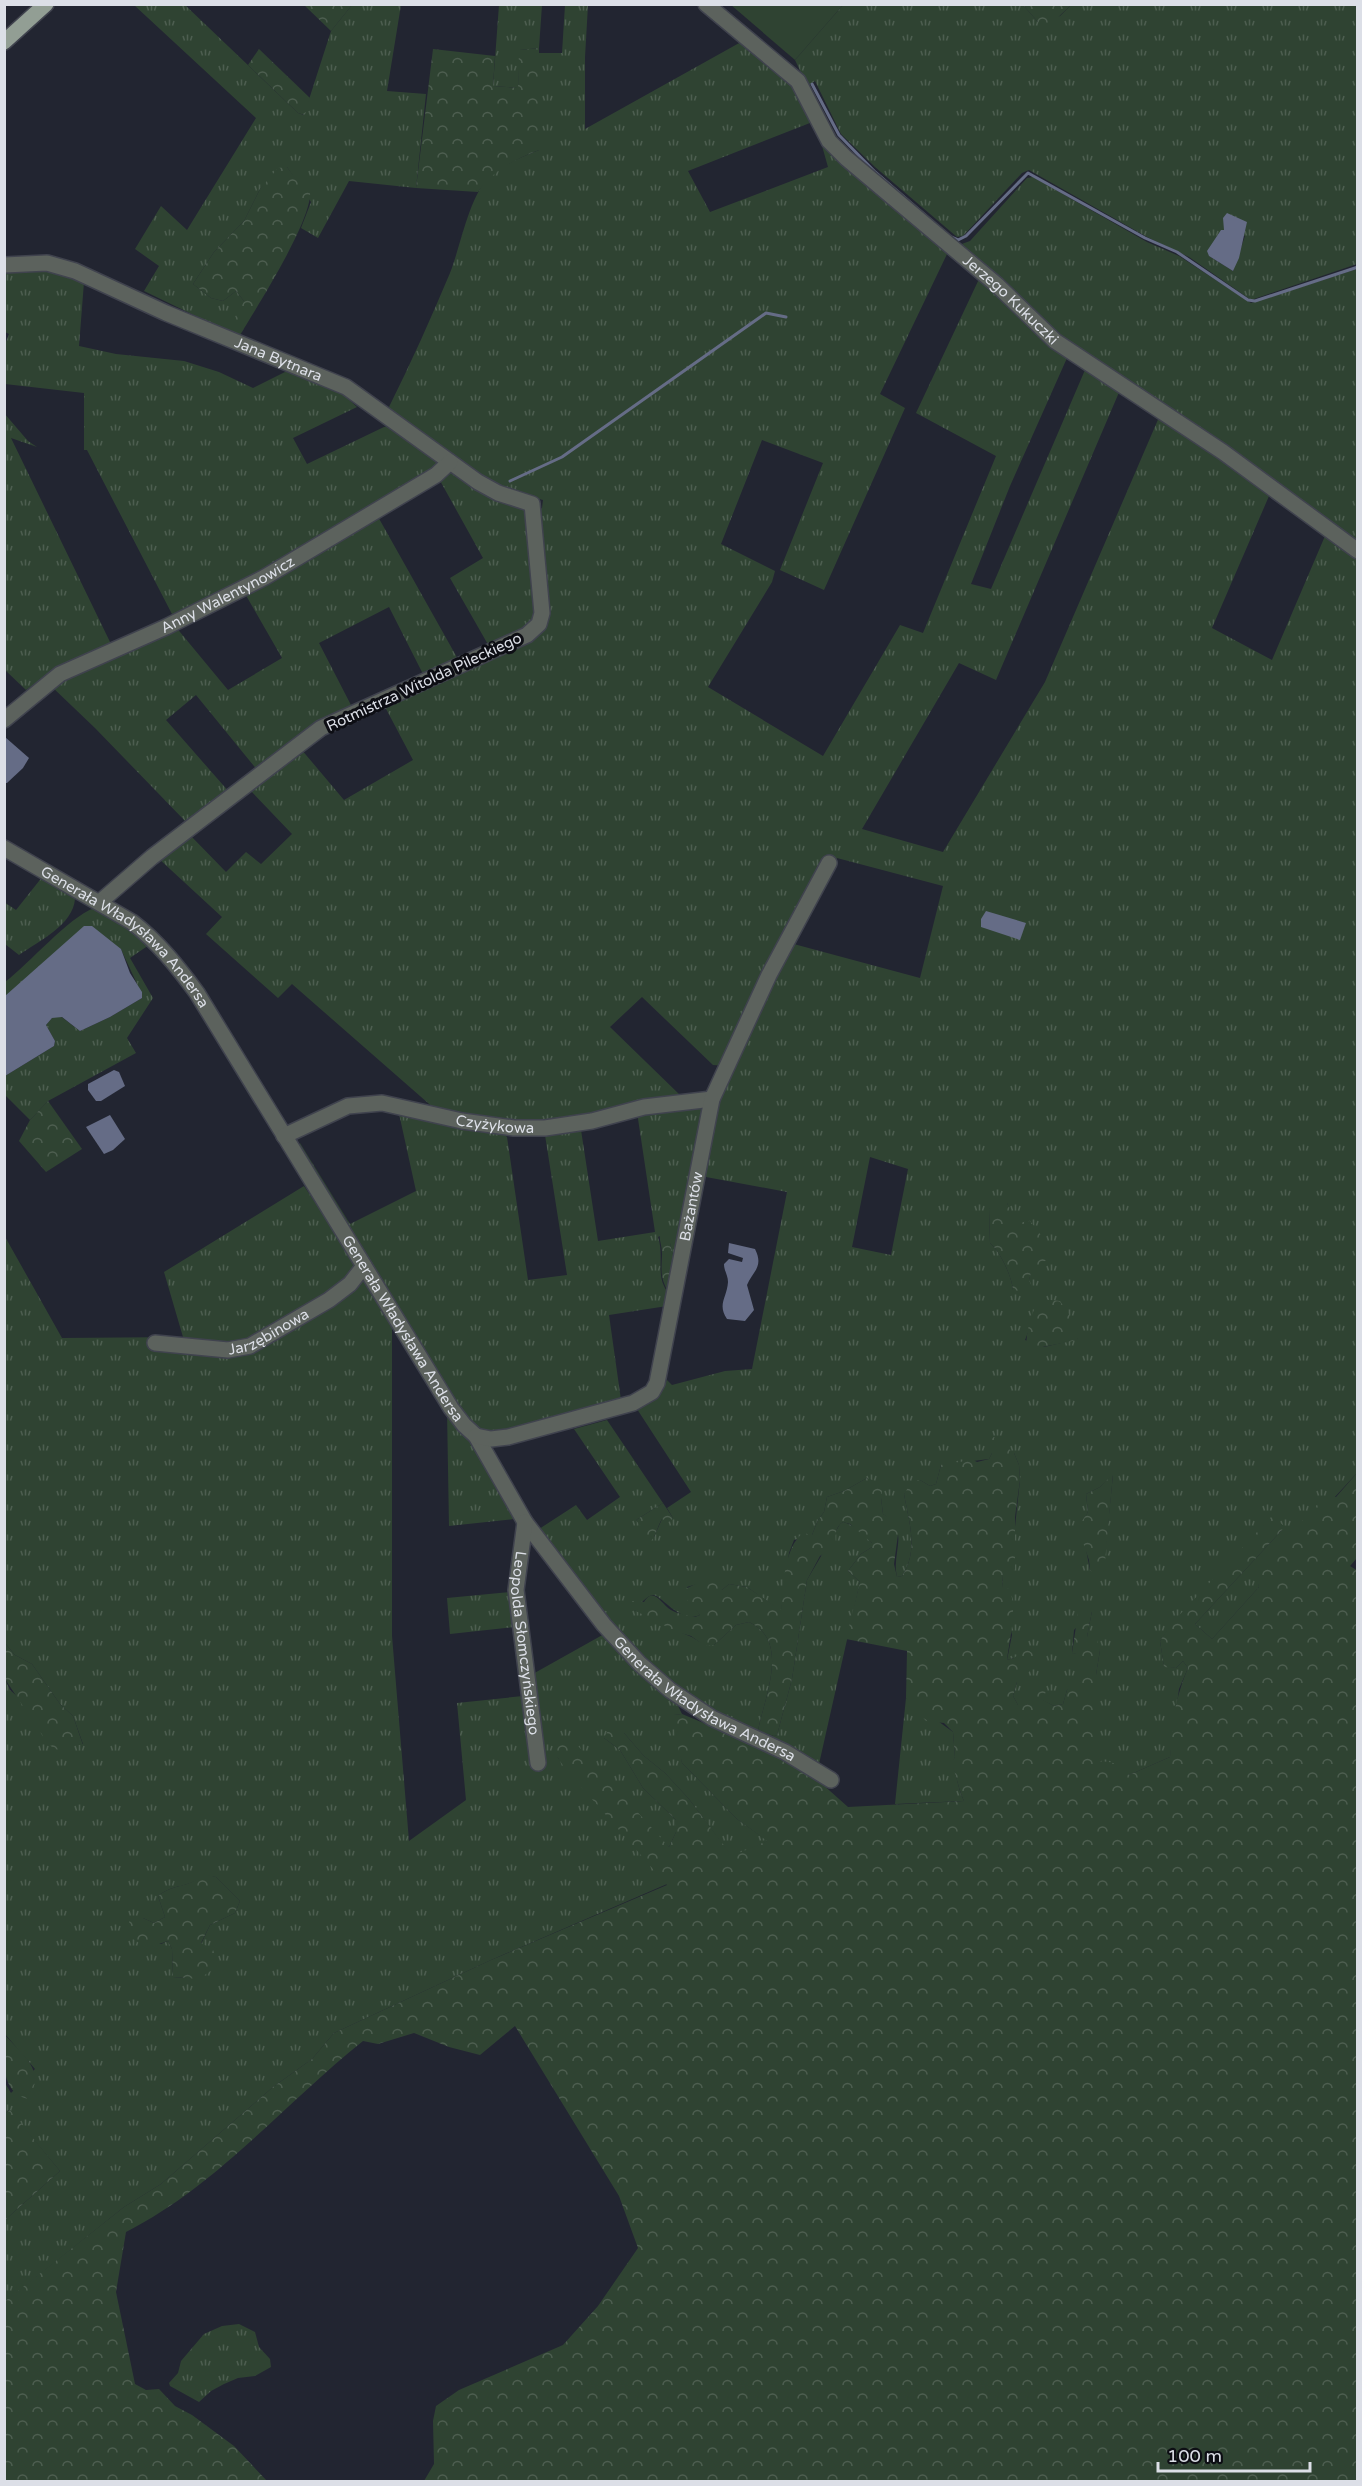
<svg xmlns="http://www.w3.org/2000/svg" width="1362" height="2486" viewBox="0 0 1362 2486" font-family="'Varela Round',sans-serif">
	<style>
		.grass { fill: url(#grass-tufts); fill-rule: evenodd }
		.forest { fill: url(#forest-crowns) }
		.garden { fill: #2f4332 }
		.water { fill: #656c86 }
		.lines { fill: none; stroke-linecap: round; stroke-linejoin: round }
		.stream { stroke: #656c86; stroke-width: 3 }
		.minor-casing { stroke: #40434e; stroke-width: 18 }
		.major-casing { stroke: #40434e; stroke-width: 18 }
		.minor { stroke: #5c625d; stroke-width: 15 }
		.major { stroke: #929e94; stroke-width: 15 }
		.labels { text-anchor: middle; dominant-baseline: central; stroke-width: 6; stroke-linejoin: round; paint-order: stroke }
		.street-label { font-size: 15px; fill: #dcdfe7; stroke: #0d0e14 }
	</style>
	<defs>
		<pattern id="grass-tufts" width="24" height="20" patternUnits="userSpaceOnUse" patternTransform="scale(1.5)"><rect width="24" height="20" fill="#2f4332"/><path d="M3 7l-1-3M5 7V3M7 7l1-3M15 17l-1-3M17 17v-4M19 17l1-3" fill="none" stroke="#4d5e50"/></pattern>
		<pattern id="forest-crowns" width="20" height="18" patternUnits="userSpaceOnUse" patternTransform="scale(1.5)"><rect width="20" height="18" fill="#2f4332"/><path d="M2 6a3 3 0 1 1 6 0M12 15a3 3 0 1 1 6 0" fill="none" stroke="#4d5e50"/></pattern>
	</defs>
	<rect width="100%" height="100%" fill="#222531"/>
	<!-- grass -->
	<g class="grass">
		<path d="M134,5h51l113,108 6,2 27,-84 21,-26h49l-14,86 39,3 -10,94 -67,-7 -31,57 -17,-10 10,-26 -24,-35 -27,22 -16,32 -30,31 -21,32 18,14 12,3 13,-10 8,10 -5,36 -95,-46 15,-25 -24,-17 26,-43 26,24 69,-112z"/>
		<path d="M499,5h43l-3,43 -19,2 -2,38 -25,-2z"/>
		<path d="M565,5h23l-3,52v72l156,-87 66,43 -12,-25 48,-55h180l15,17 22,-6 11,-11h286v259l-106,36 -62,-43 -42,-20 -118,-67 -7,3 -59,63 -6,1 -82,-70 -34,-33 -26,-53 -7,5c8,16 16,33 26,48 25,38 88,81 125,111l11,-4 57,-63 6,-1 114,65 32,14 72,47 106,-34v1204l-99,107 1,7 -47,52 -17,-15 87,-94 -10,-13 -100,107 -12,17 4,25 12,2 7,-7 5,7 -9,21 -9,68 -41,18 -33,-13v-87l4,-25 -13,-13 5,-26 -18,19 -2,23 9,1v27l-14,9 -4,14 -9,2 -12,-6 4,-11 -20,16h-8l-5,-9 4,-14 -3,-24 -7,2 5,-25 -10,-47 1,-14h7l10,-94 -1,-15 -5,-12h-22l-3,6 -48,6 -5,19 -6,2 -10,-6 -16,14c5,28 15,57 -2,82l-5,1c-6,-26 14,-45 -14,-63l-2,-16 -14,-20 -23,13 -17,6 -3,15 -6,8 -6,15 -18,5 -5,13 -8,58 -34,-24 -18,-3 -7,6 -25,-6 -10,3 5,17 8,11c-21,9 -38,-20 -47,-20 -6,0 -14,11 -19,15 18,7 35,18 53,25 13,5 9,8 27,10l22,-20 13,-3c42,19 15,76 9,109l16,5 3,-1 15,-56 15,-99 33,-56 3,-2c12,3 21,12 29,21v4l-11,7 -13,17 12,11 -41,182 -99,-45 -69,-49 -115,-139 40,-26 11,15 33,-23 -46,-68 33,-9 56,83 -27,17 18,17 8,-18 11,-1 -6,-10 24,-16 -54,-83 23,-17 7,-12 5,5 53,-14 27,-2 35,-177 -81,-15 -3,-4 8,-51 18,-56 -16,-1 -71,-68 -32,30 71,69 -87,19 -70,8 -88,-13 -144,-126 -14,14 -72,-64 16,-17 -64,-59 31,-24 37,38 20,-20 15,12 31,-30 -43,-45 52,-40 43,51 69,-40 -30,-57 155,-72 2,-122 2,-1 1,-8 -53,-14 -92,-67 -9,-12c22,-44 42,-89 61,-134 11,-28 19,-77 40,-97 14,-12 32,-19 49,-26v-97h23zM815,121l13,46 -118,45 -22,-41zM1225,230l20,6 -12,35 -24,-15zM948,252l32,25 -64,136 80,43 -73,177 -23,-8 -77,131 -115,-69 64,-105 3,-11 -54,-27 41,-104 61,23 -43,107 44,20 81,-182 -25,-14zM1067,358l18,12 -94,219 -20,-5 39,-98zM1120,390l40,25 -115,267 -102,170 -81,-23 97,-166 37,17zM1269,496l56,40 -53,124 -60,-32zM837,858l106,28 -23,92 -130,-35zM870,1157l38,12 -17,86 -39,-8zM1007,1203c9,23 29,52 22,77l-16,10c-1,-13 -13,-39 -23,-47l-1,-34zM1032,1322l46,17 -34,8 -19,-7zM1113,1475l-9,89v9l-14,-3 -9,-46 7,-12 -2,-18 14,-7z"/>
		<path d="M5,269h44l35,13 -5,64 37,8 68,7 35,11 34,16 38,-19 43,17 23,21 -64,31 14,26 77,-37 10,-2 44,34v8l-129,81 -136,68 -86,-166h-3v-57l-79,-9 -1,-37 5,-13 -4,-2z"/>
		<path d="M4,413l24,28 9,6 -26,-9 100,206 -69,35 -16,11 -21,-20z"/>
		<path d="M452,470l74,38 13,106 -7,14 -42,20 -40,-70 33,-20 -45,-81z"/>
		<path d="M377,515l82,146 -35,15 -35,-69 -70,36 34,66 -95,62 -62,-76 -30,25 64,73 -43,30 -92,-95 -45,-43 125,-59 53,64 54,-32 -38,-66z"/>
		<path d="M43,876l24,14 8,9c-2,26 -36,42 -56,56l-14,-11 -1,-42 12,8z"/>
		<path d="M94,908l41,24 14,13 -19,13 23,40 -26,40 9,15 -88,48 -18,19 -25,-25v-19l49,-30 1,-5 -9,-16 6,-7 7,-3 21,16 30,-14 32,-19c0,-6 -17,-39 -21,-49l-104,38 -12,9v-14c25,-19 63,-64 89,-74z"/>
		<path d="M703,1108l-28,155 -5,-20v-14l-12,8c6,17 -1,35 6,49 1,3 3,5 5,8l-2,12 -58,9 12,85 -135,35 -24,-16 -163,-272 1,-4 50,81 66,-33 -18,-82 106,25 3,3 21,143 39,-5 -22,-140 36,-5 17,111 57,-9 -18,-120z"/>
		<path d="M304,1186l88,130v320l17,205 57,-41 -9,-97 66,-7 8,-21 75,-42 68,65 8,16 -8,1 8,48 55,56 31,22 -36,16 -43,-58 -24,-26 -21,-17 -20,-23 -20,5 16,12 23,38 33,32v12l-7,15 -112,-90 110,127 -176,76 -157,73 -22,26 -39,28 -112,97 -37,23 -119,95v-82l55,-49 -51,-61 -4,4v-31l6,10 24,-24 -30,-35v-355l5,11 62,55 11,-1 -10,-28 -13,-12 -28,-40 -17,-9 -10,-12 -1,-408 58,103 121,-1 -19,-65zM204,1875l12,2 24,24 -5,12 -25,12 -25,53 -12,-1 -1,-28 -4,-8 -7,3h-10l-21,-26h13l11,5 11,-6 -7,-21c16,-13 29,-7 46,-21z"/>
		<path d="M447,1409l18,23 47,79 2,8 -65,7z"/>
		<path d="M510,1592l4,35 -64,7 -3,-36z"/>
		<path d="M906,1698l47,34 2,25 -3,6c5,13 6,26 12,38l-69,3z"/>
		<path d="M239,2324l16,8 4,15 11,12 1,8 -16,9 -17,2 -14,6 -13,7 -12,11 -29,-16 -1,-3 9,-10 3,-12 23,-27 18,-8z"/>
	</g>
	<!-- forest -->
	<g class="forest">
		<path d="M304,5h48l-21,26z"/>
		<path d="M1023,5h48l-20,19 -13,-2z"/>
		<path d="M539,48v102c-27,11 -44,19 -61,42l-62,-4 17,-139 62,7 -2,30 25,2 1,-38z"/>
		<path d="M259,49l51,49 -5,17 -7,-2 -50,-48z"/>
		<path d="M287,167l15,20 8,4c3,29 -54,117 -71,146l-9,-11 14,-25 -8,-10 -13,10 -12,-3 -18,-14 21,-32 30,-31 16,-32 18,-21z"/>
		<path d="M48,1101l34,48 -36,23 -27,-31 11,-21z"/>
		<path d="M997,1197l10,6 10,20 13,-2 18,23v15l-16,10 -3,11 3,7 -6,5 -13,-2c-1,-13 -13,-39 -23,-47l-1,-34z"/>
		<path d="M666,1224l4,5v14l5,20 -6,31c-8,-16 -8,-19 -7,-38 1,-14 -8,-21 4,-32z"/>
		<path d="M1040,1299l20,2 10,15 8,24 -51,10c-3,-12 5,-41 13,-51z"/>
		<path d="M994,1437l20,16 5,12 1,15 -5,37v52l-5,5 -7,1 -1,13 8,1c7,24 0,47 -3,71l7,-2 12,-10 9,7 1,11 -19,16 -4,14 5,9h8l4,-10 17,-7 -4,12 11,6 9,-2 4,-14 4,-7 10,-2v-26l-9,-2 6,-40 10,-9 4,7 -5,26h9l4,13 -4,25v87c16,-2 22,2 33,13l41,-18c3,-35 4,-56 18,-89l-5,-7 -7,7 -12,-1 -4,-26 11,-17 101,-108 12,10 -2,4 -87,94 17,15 47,-52 -4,-14 70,-77 11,1 21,-24v85l-7,8 8,5 -1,910h-933l10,-17 -1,-43 3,-15 23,-16 104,-45 35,-39 40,-58 -19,-52 -104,-170 -35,29 -31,-8 -35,-14 -36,11 -15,-3c-79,63 -146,145 -237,191l-10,60 19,92 11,6 13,-1 16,17 17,9 42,31 33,35h-262l-1,-179 120,-95 37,-23 112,-97 39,-28 22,-26 157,-73 176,-75 -103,-118 -12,-18 18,-12 99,110 7,-15v-12l-33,-32 -23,-38 -16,-12 5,-9 15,4 20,23 21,17 24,26 43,57 35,-15 -30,-22 -55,-56 -7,-27 -2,-21 9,-1 96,40 43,29 27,24 116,-6c-6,-13 -7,-25 -13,-38l4,-6 -2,-25 -9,-9 -18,-2 -20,-23 1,-47 -61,-12 14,-57 -12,-11 13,-17 11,-7v-4l-22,-19 -7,-2c-8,5 -8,14 -7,23l-16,11 -13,24 -15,99 -15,56 -3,1 -16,-5c6,-33 33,-90 -9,-109l-13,3 -22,20 -9,1 -14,-10 -14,-4 -43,-22 -4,-6 1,-3 13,1c10,-16 17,2 27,8 6,4 17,5 24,7l5,-2 -17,-20v-5l29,-14 10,14 7,-6 18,3 34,23c2,-23 3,-63 22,-77l9,2 6,-15 6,-8 3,-15 17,-6 23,-13 16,6 -2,14 2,16 12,7 4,6 -5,37 3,13 5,-1c17,-25 7,-54 2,-82l9,-14h7l10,6 6,-2 5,-19c11,-6 17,1 28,-7l8,4 12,-3 3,-6 -6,-11z"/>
		<path d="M1113,1474l-9,99 -8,2 -6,-5 -1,-10 -9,-26v-10l8,-12 -2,-18 14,-7z"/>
		<path d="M663,1503l10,15 -4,4 -7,-3c-5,8 -5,15 -11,22l-15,-21z"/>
		<path d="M5,1643l10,12 17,9 28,40 13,12 10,29h-11l-8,6 -9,-2 -7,-5 -43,-65z"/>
		<path d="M204,1874l12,3 24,24 -5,12 -25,12 -9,18 12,7 6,15 -20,14 -26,-2 -1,-28 -4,-8 -15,5 -2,-2 -12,-1 -12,-9 3,-16h13l11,5 11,-6 -7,-21c16,-13 29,-7 46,-22z"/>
		<path d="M4,2034c19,21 43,37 24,65 -28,-7 -24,-38 -24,-65z"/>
		<path d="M10,2110l50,61 -55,49 -1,-106z"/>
	</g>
	<!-- garden -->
	<path class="garden" d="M731,5h112l-48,55z"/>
	<!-- water -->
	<g class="water">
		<path d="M1227,213l20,9 -8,36 -6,13 -24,-15 -2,-5 14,-21h3l-1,-12z"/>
		<path d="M5,737l24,21 -6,10 -16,15h-2z"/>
		<path d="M986,911l40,12 -6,17 -39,-13v-8z"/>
		<path d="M84,926h8l29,23 9,24 12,19v6l-32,19 -30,14 -18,-14 -10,1 -6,7 9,16 -1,5 -49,30v-80z"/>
		<path d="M114,1070l5,2 6,14 -24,15h-5l-8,-11v-6z"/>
		<path d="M110,1115l15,24 -12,11 -9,4 -18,-27z"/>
		<path d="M729,1243l26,6c9,18 -2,22 -8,36l7,25 -9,11 -18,-2c-10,-15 0,-21 1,-37 0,-7 -4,-11 -4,-18l5,-5 13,3 1,-4 -15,-5z"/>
	</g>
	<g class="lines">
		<!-- stream -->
		<g class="stream">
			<path d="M812,84l27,51 36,37 59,51"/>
			<path d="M951,237l7,3 8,-4 62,-63 117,65 32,14 71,48 7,1 103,-34"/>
			<path d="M510,481l52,-24 204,-144 20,4"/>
		</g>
		<defs>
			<g id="minor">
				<path id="s1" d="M706,4l92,77 31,60 17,17 151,127 58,56 168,111 135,99"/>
				<path id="s2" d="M4,265l43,-2 28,8 91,42 180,74 132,95 20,11 34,11 10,109 -3,11 -12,11 -206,93 -169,129 -52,45"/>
				<path id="s3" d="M4,720l56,-46 106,-47 99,-50 171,-102 14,-13"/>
				<path id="s4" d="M4,848l128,74c26,20 46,45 65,71l254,415 13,17 12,11 49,86 79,103 36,39 30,26 42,28 73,34 46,28"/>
				<path id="s5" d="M284,1136l64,-30 34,-3 80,18 52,7h31l47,-7 52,-14 68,-8"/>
				<path id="s6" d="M155,1343l73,7 22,-4 79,-46 21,-16 14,-18"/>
				<path id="s7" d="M476,1436l15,3 17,-2 125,-34 19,-11 5,-9 55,-284 57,-124 60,-112"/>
				<path id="s8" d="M525,1522l-9,68 22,173"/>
			</g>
			<path id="major" d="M4,42l42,-38"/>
		</defs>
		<!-- minor casing -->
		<use href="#minor" class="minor-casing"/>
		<!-- major casing -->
		<use href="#major" class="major-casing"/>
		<!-- minor -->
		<use href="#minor" class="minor"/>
		<!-- major -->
		<use href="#major" class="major"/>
	</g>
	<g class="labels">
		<!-- street labels -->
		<g class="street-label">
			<text stroke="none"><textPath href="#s1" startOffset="429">Jerzego Kukuczki</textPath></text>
			<text stroke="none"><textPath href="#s2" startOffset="294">Jana Bytnara</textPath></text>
			<text stroke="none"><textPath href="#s3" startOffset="258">Anny Walentynowicz</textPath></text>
			<text transform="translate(424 682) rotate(-25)">Rotmistrza Witolda Pileckiego</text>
			<text stroke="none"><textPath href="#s4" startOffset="152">Generała Władysława Andersa</textPath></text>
			<text stroke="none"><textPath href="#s5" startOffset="220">Czyżykowa</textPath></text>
			<text stroke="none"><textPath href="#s7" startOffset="374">Bażantów</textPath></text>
			<text stroke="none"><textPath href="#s4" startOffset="638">Generała Władysława Andersa</textPath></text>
			<text stroke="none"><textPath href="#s6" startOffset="118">Jarzębinowa</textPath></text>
			<text stroke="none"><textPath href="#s8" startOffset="122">Leopolda Słomczyńskiego</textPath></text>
			<text stroke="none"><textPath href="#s4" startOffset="1124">Generała Władysława Andersa</textPath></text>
		</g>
	</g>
	<!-- border -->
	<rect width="1362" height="2486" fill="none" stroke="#dcdfe7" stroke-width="12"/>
	<!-- scale -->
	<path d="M1158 2462v9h152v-9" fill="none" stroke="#dcdfe7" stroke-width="3"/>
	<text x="1167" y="2462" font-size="18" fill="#dcdfe7" stroke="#0d0e14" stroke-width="4.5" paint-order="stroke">100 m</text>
</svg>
